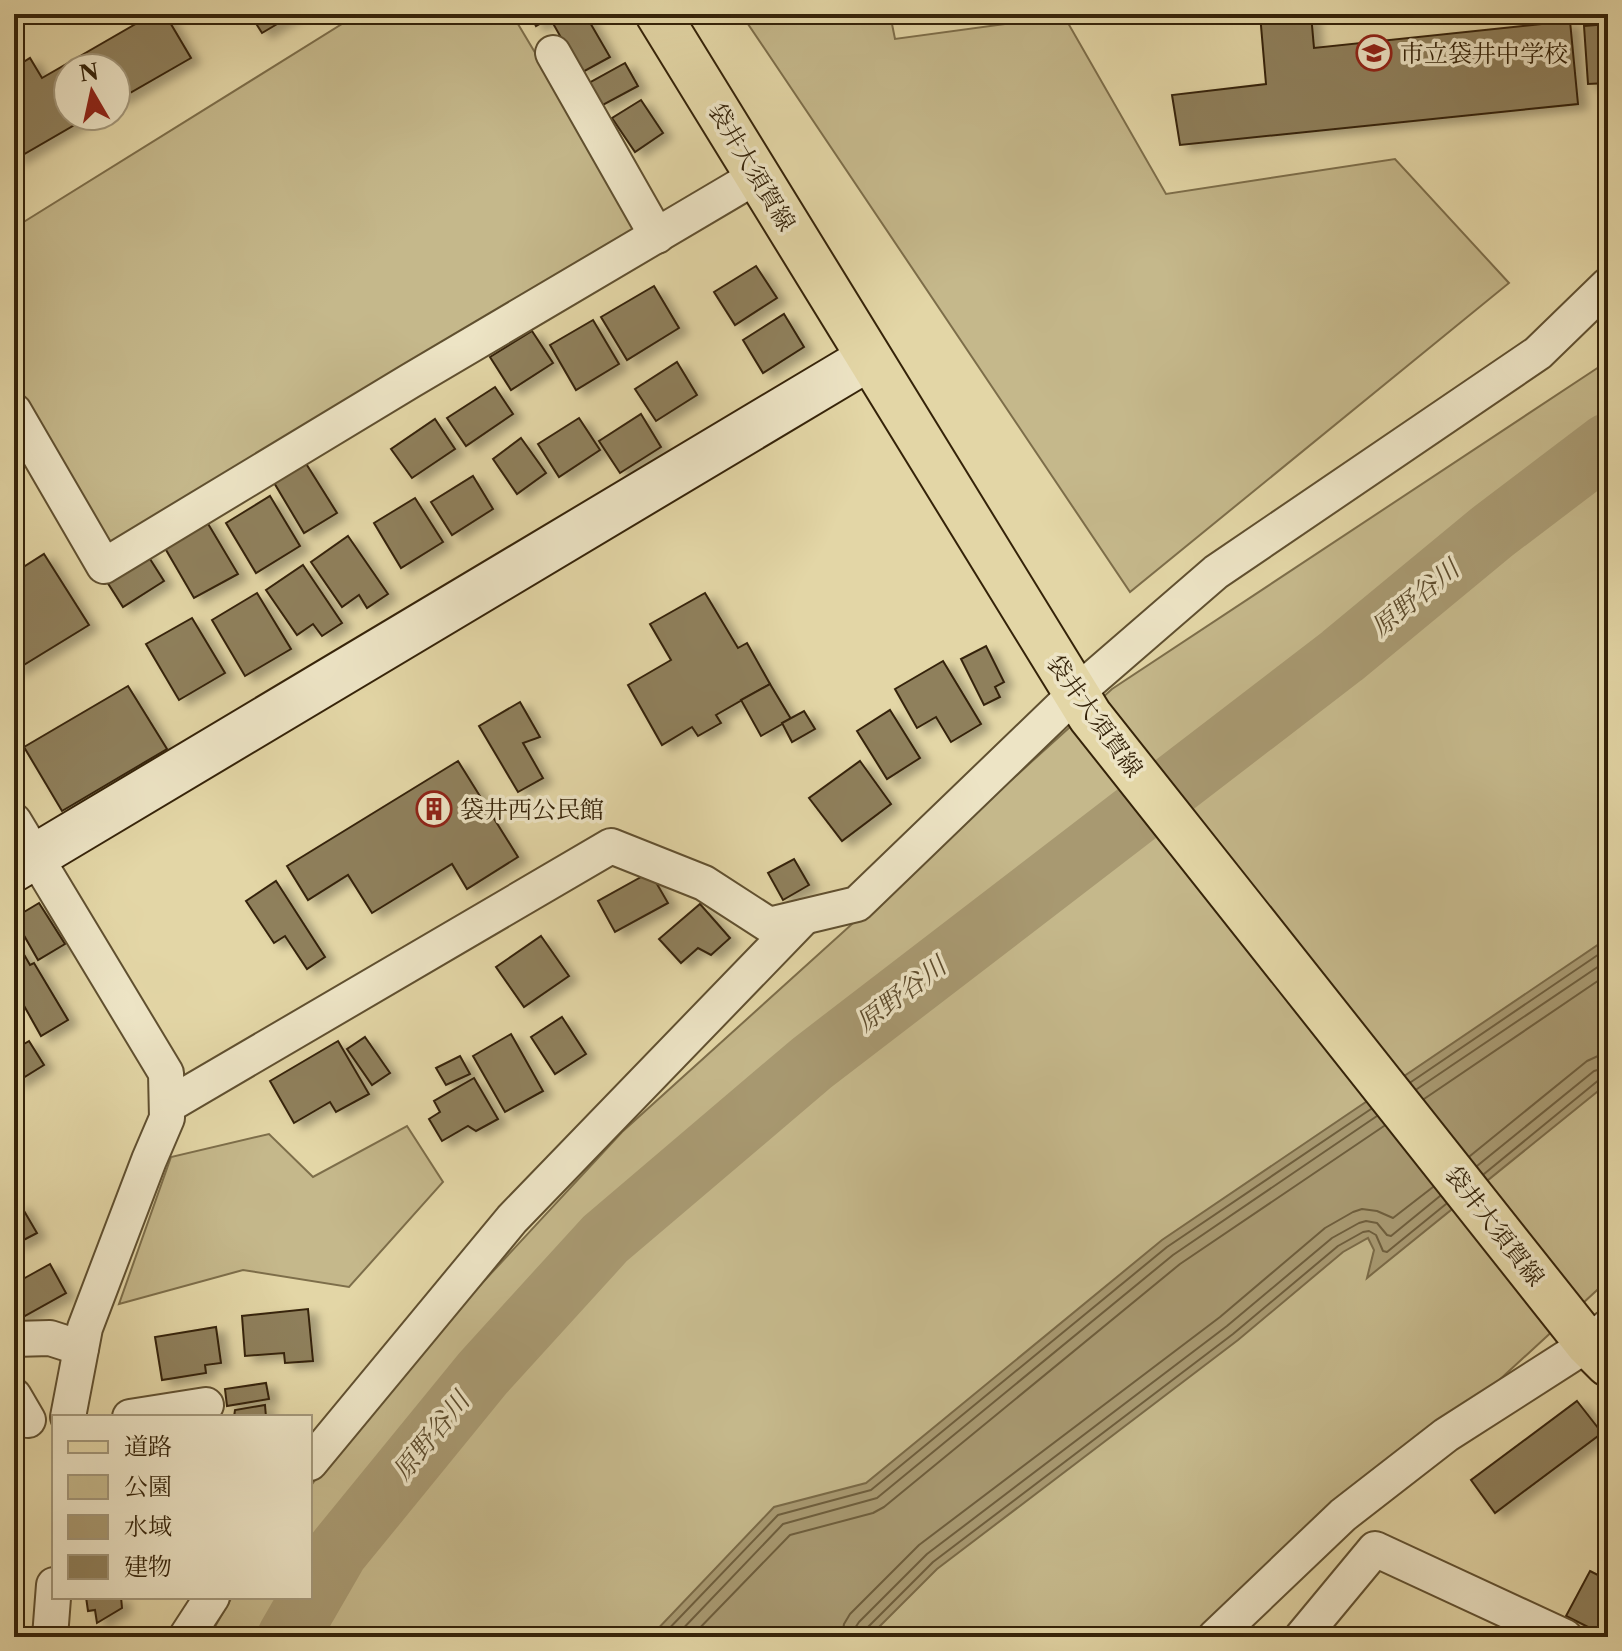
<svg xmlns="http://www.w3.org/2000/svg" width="1622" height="1651" viewBox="0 0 1622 1651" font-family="'Libre Caslon Text','Noto Serif JP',serif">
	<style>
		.green { fill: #c5b88b; stroke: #7d6e4a; stroke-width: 2 }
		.water { fill: #a89971; stroke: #7a6a47; stroke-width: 2 }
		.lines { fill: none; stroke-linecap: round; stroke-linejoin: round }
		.shore { stroke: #6e5e3d; stroke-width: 2 }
		.river { stroke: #a89971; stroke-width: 62 }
		.building { fill: #8f805b; stroke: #352309; stroke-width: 2; filter: url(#shadow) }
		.street-casing { stroke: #605030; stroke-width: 38 }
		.secondary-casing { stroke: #352309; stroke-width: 48 }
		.primary-casing { stroke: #352309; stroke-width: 48 }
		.street { stroke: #ede4c5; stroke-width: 34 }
		.secondary { stroke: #ede4c5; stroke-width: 44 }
		.primary { stroke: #e3d6a6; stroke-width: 44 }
		.labels { text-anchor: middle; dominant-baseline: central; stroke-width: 7; stroke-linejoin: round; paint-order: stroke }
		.poi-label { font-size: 24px; fill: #352309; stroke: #ede4c5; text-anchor: start }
		.street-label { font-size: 24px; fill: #352309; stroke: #ede4c5 }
		.water-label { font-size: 26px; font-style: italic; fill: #5d4c2d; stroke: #ede4c5 }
	</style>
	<defs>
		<filter id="shadow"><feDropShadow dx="9" dy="5" stdDeviation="4" flood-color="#0004"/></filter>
	</defs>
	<rect width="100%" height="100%" fill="#e3d6a6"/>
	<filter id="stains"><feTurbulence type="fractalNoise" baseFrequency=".0025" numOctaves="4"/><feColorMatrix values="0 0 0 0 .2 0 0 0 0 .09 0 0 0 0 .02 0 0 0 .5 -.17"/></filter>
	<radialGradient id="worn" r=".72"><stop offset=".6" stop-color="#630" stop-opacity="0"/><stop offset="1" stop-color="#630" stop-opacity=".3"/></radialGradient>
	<!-- green -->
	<g class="green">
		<path d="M358,14h154l133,223 -543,315 -88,-161v-163z"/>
		<path d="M766,14h124l5,25 169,-23 102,178 229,-35 114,124 -379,309 -382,-568z"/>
		<path d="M1608,361v919l-388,357h-1011l23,-40h78v-110l62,-85 250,-270 490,-443z"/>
		<path d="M407,1126l36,56 -94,105 -106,-17 -124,34 52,-147 98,-23 44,43z"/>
	</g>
	<!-- water -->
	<path class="water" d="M1608,938v145l-241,195 7,-28 -6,-12 -25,14 -105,88 -301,229 -68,68h-219l124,-130 92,-24 296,-243z"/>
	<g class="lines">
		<!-- shore -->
		<g class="shore">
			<path d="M1411,1082l197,-134"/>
			<path d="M1417,1089l191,-129"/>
			<path d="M1424,1099l184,-125"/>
			<path d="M1470,1156l117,-95 11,-5 10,-1"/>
			<path d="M1477,1166l117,-95 14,-4"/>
			<path d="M1484,1174l116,-95 8,-2"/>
			<path d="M661,1637l117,-122 93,-25 296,-243 204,-138"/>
			<path d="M675,1637l108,-113 94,-26 296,-243 204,-139"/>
			<path d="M691,1637l99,-102 83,-22 11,-6 296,-243 204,-138"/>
			<path d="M842,1637l2,-13 6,-10 69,-69 301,-228 105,-89 28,-16 9,-3 15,2 16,7 40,-31"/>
			<path d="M854,1637l1,-9 4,-6 68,-68 300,-228 105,-88 27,-15 7,-2 11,2 10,12 4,1 49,-40"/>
			<path d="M864,1637l3,-9 66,-66 300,-228 105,-88 25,-14 6,-1 7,4 7,16 4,1 59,-48"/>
		</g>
		<!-- river -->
		<path class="river" d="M288,1637l49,-85 146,-179 122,-134 207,-176 530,-407 150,-124 116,-88"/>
	</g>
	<!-- building -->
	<g class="building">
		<path d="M153,14h12l26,44 -75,43v-33h-48v48h22l-76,44v-92l16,-10 12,20z"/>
		<path d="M250,14h44l-32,19z"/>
		<path d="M530,14h55l25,43 -29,16 -31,-55 -14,8z"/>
		<path d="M1260,14h51l3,34 256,-27 8,83 -398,41 -8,-50 94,-11z"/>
		<path d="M1608,24v59l-20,1 -4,-58z"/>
		<path d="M625,63l13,23 -37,20 -12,-23z"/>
		<path d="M641,100l22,33 -28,19 -23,-34z"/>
		<path d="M756,266l21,32 -42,27 -21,-33z"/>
		<path d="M654,286l25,42 -52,32 -26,-43z"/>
		<path d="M784,314l20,33 -41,26 -20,-33z"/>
		<path d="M593,320l26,44 -43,26 -26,-45z"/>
		<path d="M532,331l21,32 -42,27 -21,-33z"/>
		<path d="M677,362l20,33 -41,26 -21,-32z"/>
		<path d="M495,387l18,27 -47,32 -19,-28z"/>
		<path d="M641,414l20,33 -41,26 -21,-32z"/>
		<path d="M579,418l21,32 -41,27 -21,-33z"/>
		<path d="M435,419l20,30 -43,29 -21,-29z"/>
		<path d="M521,438l25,35 -29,21 -24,-35z"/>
		<path d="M305,462l32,51 -33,20 -31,-52z"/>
		<path d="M473,476l20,33 -41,26 -21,-33z"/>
		<path d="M270,496l30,50 -44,27 -30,-50z"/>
		<path d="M415,498l28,44 -42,26 -27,-45z"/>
		<path d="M204,517l34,57 -44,24 -32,-55z"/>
		<path d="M348,536l40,58 -21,14 -8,-13 -17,12 -31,-45z"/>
		<path d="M143,548l21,33 -41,26 -21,-33z"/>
		<path d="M44,554l45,71 -75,46v-98z"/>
		<path d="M303,565l39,58 -20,13 -9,-12 -16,11 -31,-45z"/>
		<path d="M257,593l34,56 -46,27 -33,-56z"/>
		<path d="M705,593l33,55 9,-5 23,41 -54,31 5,8 -23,13 -6,-9 -30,18 -34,-60 43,-25 -21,-36z"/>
		<path d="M192,618l33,55 -46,27 -33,-56z"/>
		<path d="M986,646l18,36 -9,5 5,10 -16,8 -23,-46z"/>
		<path d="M943,661l38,63 -30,18 -15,-25 -19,11 -22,-39z"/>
		<path d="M770,684l21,35 -30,17 -20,-36z"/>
		<path d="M128,686l39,63 -105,62 -38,-64z"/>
		<path d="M520,702l20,35 -17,6 20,35 -25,14 -39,-66z"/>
		<path d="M890,710l30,48 -33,21 -30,-48z"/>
		<path d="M804,711l11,18 -23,13 -10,-19z"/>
		<path d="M458,761l60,96 -51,32 -15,-25 -80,49 -24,-38 -40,25 -21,-34z"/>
		<path d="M860,761l31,43 -49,37 -33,-43z"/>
		<path d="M794,859l15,26 -26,15 -15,-27z"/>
		<path d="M650,872l18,31 -53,29 -17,-31z"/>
		<path d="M276,881l49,76 -18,12 -22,-33 -11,7 -28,-42z"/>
		<path d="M39,903l26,41 -27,16 -24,-42z"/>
		<path d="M700,904l30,34 -19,17 -13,-7 -17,15 -22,-24z"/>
		<path d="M541,936l28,40 -45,31 -28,-40z"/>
		<path d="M14,937l16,28 4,-2 34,57 -27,16 -27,-48z"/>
		<path d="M562,1017l24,37 -31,20 -24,-37z"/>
		<path d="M511,1034l32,57 -38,21 -32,-56z"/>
		<path d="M365,1037l25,36 -18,12 -25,-36z"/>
		<path d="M29,1041l15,24 -29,18 -1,-33z"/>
		<path d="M338,1041l31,53 -33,18 -6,-10 -36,21 -24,-42z"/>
		<path d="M460,1056l10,18 -24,11 -10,-17z"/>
		<path d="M474,1078l24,41 -22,12 -8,-5 -26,15 -13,-22 11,-7 -6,-11z"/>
		<path d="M20,1204l17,29 -23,12v-37z"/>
		<path d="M50,1264l16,29 -52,29v-38z"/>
		<path d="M308,1309l5,52 -28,2 -1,-10 -39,3 -3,-40z"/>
		<path d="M216,1327l5,36 -16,2 1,8 -44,7 -7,-43z"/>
		<path d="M266,1383l3,16 -42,7 -2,-17z"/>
		<path d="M1577,1401l25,32 -107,80 -24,-33z"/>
		<path d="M265,1405l1,12h-32l1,-7z"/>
		<path d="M1590,1571l18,9v57l-42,-21z"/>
		<path d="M86,1597h35l1,11 -25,15 -2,-13 -7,1z"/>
	</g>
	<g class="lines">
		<defs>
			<g id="street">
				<path d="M553,53l104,183"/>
				<path d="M14,411l90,155 306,-185 347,-205"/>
				<path d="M14,821l152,252 1,45 -18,42 -64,168 -17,89"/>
				<path d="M167,1106l444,-260 93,37 65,42 88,-21 218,-210 141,-122 322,-219 70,-68"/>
				<path d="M14,1339l36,-1 31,10"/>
				<path d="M14,1396l14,24"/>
				<path d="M130,1417l76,-12"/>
				<path d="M310,1463l202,-244 292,-302"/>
				<path d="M50,1637l4,-52"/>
				<path d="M186,1637l26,-40"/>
				<path d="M1215,1637l128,-122 103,-80 142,-91 20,-17"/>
				<path d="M1302,1637l73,-88 190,88"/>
			</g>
			<path id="secondary" d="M14,869l855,-511"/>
			<path id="primary" d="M658,14l432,702 498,628 20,20"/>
		</defs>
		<!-- street casing -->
		<use href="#street" class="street-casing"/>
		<!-- secondary casing -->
		<use href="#secondary" class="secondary-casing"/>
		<!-- primary casing -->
		<use href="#primary" class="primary-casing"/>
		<!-- street -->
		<use href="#street" class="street"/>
		<!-- secondary -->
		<use href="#secondary" class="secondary"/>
		<!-- primary -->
		<use href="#primary" class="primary"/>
	</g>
	<!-- icons -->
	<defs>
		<symbol id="school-ring" viewBox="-11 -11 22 22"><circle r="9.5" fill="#ede4c5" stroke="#8f2418" stroke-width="1.5"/><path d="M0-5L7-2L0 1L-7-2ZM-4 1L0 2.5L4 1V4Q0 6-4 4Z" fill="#8f2418"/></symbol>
		<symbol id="building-ring" viewBox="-11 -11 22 22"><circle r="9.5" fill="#ede4c5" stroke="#8f2418" stroke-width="1.5"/><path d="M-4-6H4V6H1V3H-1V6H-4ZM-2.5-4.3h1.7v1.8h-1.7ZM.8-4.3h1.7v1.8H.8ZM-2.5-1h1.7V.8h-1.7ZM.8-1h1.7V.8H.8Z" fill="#8f2418"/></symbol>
	</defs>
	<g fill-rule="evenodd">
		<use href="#school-ring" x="1354" y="33" width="40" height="40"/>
		<use href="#building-ring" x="414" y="789" width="40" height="40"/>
	</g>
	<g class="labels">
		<!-- poi labels -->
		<g class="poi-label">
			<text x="1400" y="53">市立袋井中学校</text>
			<text x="460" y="809">袋井西公民館</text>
		</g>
		<!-- street labels -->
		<g class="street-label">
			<text transform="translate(752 167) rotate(59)">袋井大須賀線</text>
			<text transform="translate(1095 716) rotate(54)">袋井大須賀線</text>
			<text transform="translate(1495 1226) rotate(52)">袋井大須賀線</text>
		</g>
		<!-- water labels -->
		<g class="water-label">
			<text transform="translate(1415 598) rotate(-39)">原野谷川</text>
			<text transform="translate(901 994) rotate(-37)">原野谷川</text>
			<text transform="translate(431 1436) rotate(-51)">原野谷川</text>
		</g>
	</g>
	<!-- margin -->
	<rect width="1622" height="1651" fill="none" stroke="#e3d6a6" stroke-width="48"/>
	<rect x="16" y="16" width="1590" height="1619" fill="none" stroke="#352309" stroke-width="4"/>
	<rect x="24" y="24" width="1574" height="1603" fill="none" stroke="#352309" stroke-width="2"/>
	<!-- legend -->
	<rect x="52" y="1415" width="260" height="184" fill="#ede4c5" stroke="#a3977a" stroke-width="2"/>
	<rect x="68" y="1441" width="40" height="12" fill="#e3d6a6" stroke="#a3977a" stroke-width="2"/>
	<text x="124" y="1455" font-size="24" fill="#352309">道路</text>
	<rect x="68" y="1475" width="40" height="24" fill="#c5b88b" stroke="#a3977a" stroke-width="2"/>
	<text x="124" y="1495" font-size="24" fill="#352309">公園</text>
	<rect x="68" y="1515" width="40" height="24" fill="#a89971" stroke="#a3977a" stroke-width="2"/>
	<text x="124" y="1535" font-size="24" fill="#352309">水域</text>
	<rect x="68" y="1555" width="40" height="24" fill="#8f805b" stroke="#a3977a" stroke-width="2"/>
	<text x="124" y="1575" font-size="24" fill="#352309">建物</text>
	<!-- north arrow -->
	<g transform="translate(92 92) rotate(351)"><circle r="38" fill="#ede4c5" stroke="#a3977a" stroke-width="2"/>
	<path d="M0-6L14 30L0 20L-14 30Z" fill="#8f2418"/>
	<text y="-12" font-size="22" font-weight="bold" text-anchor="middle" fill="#352309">N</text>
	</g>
	<rect width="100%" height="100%" filter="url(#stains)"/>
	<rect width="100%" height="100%" fill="url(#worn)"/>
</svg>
